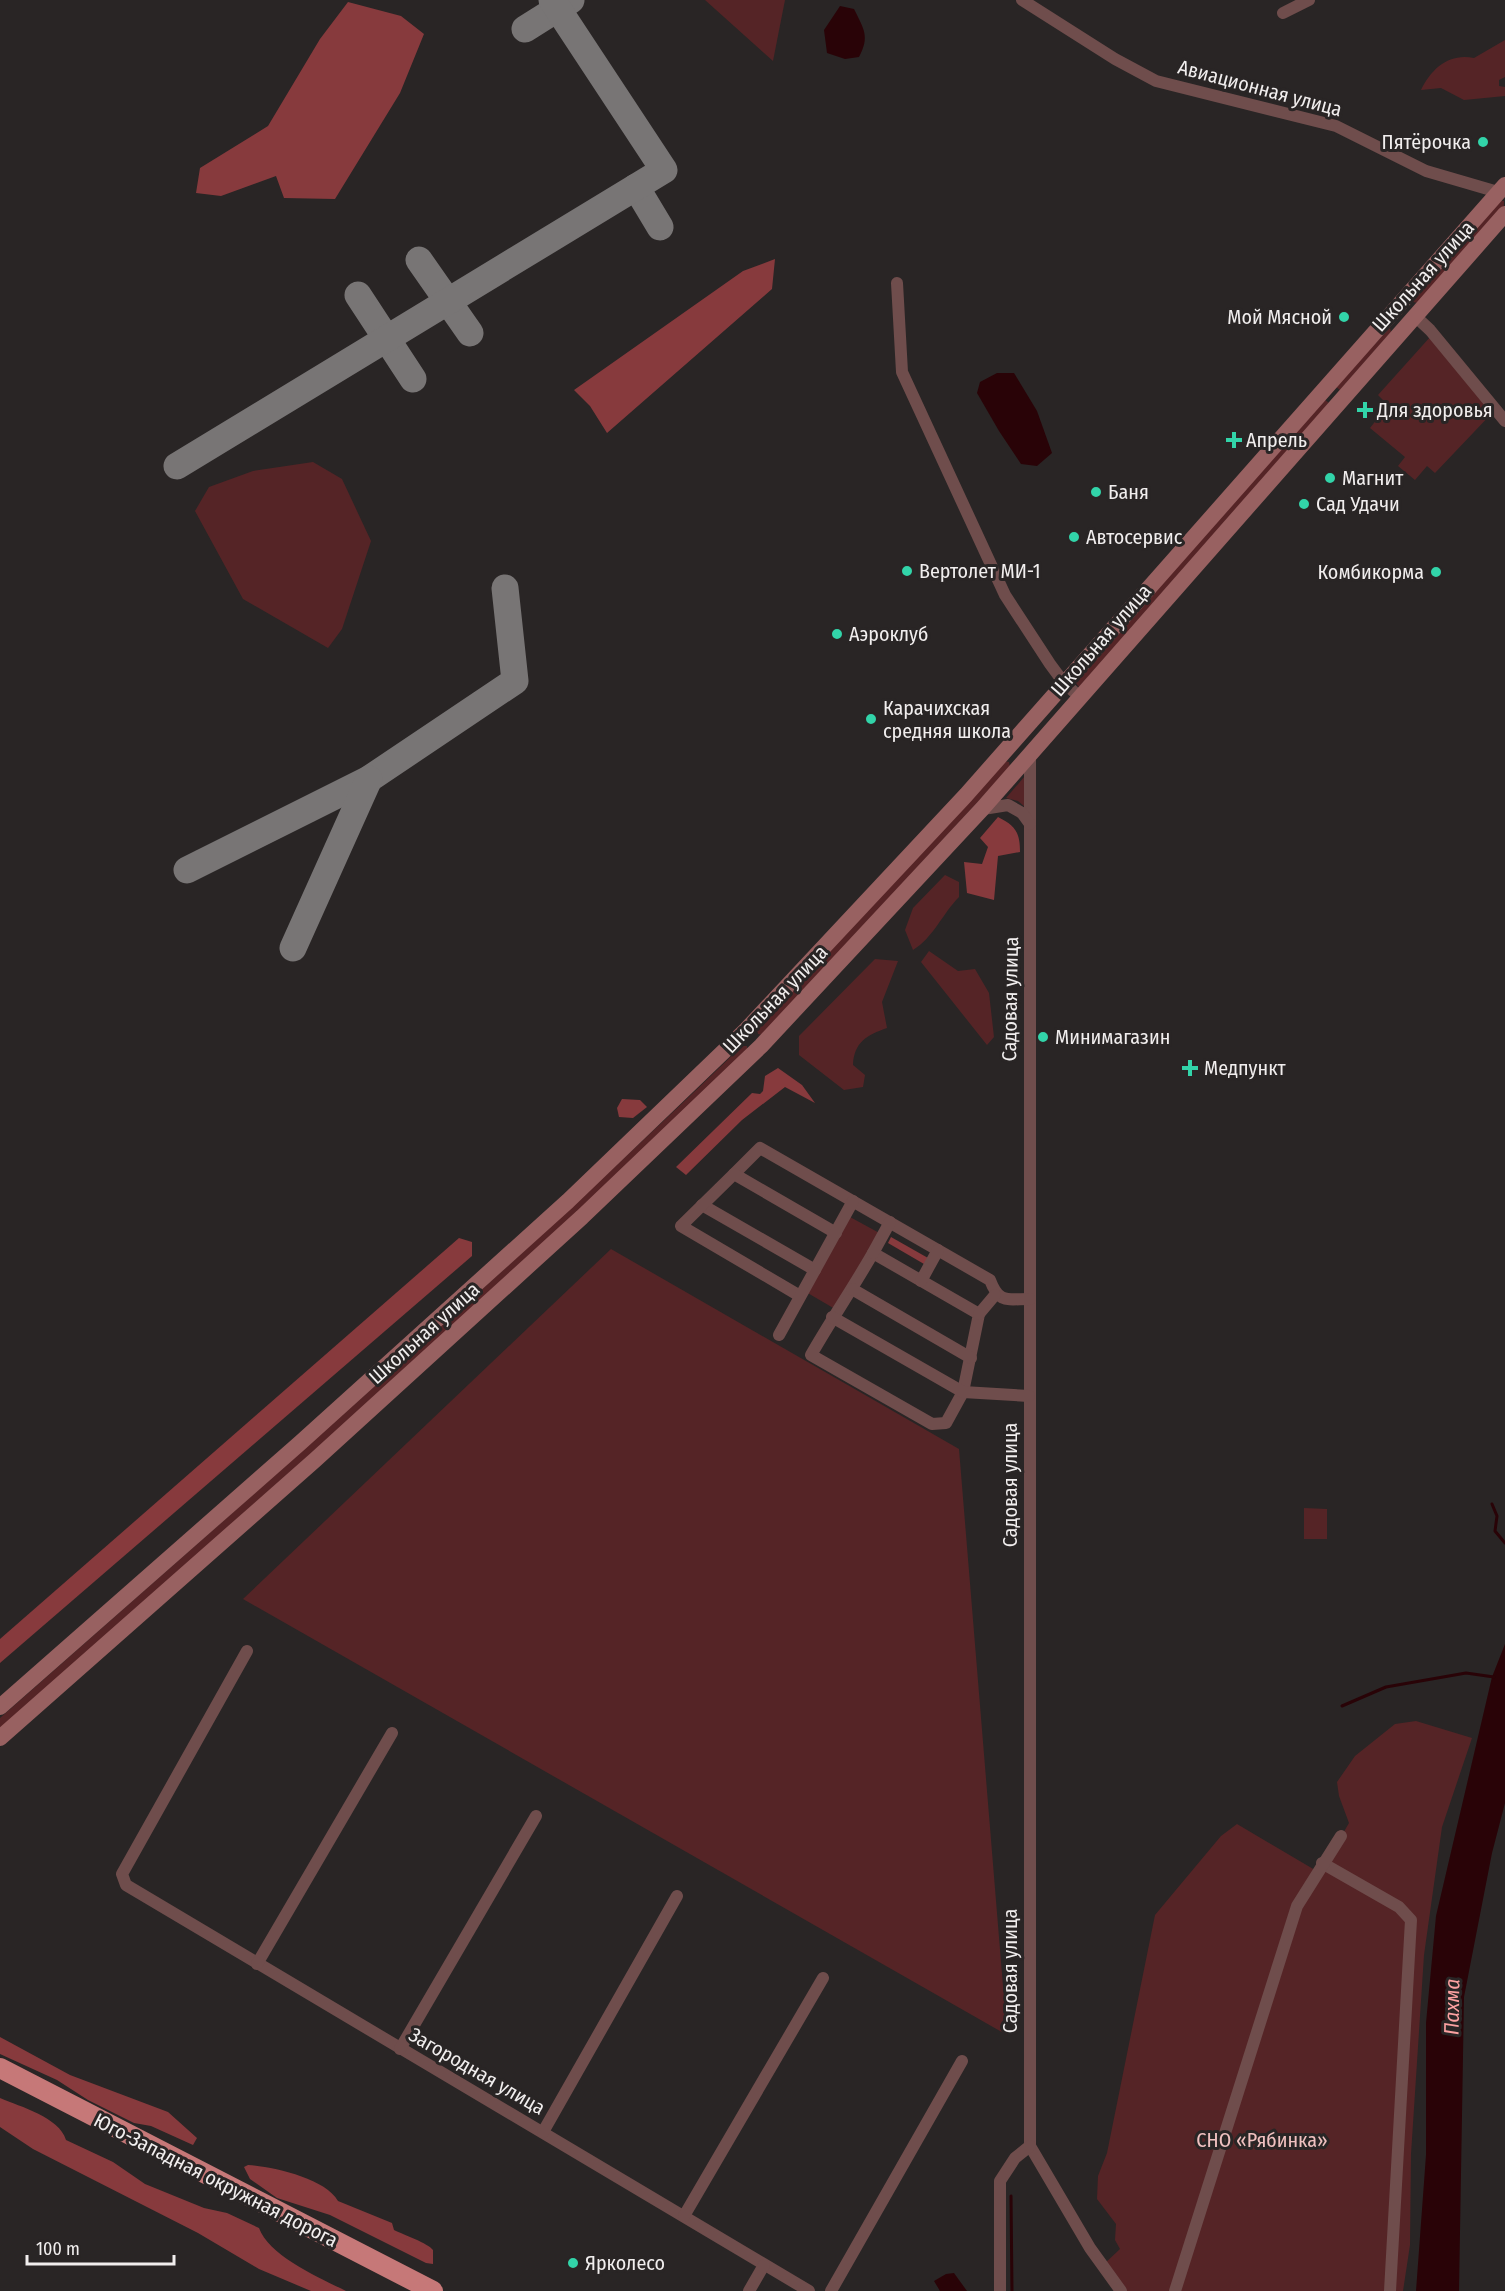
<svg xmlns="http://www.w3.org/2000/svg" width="1505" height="2291" viewBox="0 0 1505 2291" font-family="'Fira Sans Condensed',sans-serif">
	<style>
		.green { fill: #552426 }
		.forest { fill: #873a3d }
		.water { fill: #290307 }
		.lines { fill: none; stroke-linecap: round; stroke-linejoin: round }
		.stream { stroke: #290307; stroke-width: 3 }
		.taxiway { stroke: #787575; stroke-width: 27 }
		.minor { stroke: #6f4d4c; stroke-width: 12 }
		.secondary { stroke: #986161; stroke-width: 16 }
		.trunk { stroke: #c67878; stroke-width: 20 }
		.poi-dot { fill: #32d4a9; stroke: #292525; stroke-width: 2 }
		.labels { text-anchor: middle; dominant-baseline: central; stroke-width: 6; stroke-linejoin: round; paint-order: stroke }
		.street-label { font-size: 20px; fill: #f1eeee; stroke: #292525 }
		.poi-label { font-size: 20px; fill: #f1eeee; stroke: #292525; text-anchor: start }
		.park-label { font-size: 20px; fill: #f0c1c0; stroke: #292525 }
		.water-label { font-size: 21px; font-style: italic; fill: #fca1a1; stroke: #292525 }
	</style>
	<rect width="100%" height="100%" fill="#292525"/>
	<!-- green -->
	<g class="green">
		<path d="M705,0h80l-12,61z"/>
		<path d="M1505,40v37l-6,3v6l6,1v9l-41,4 -23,-12 -20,2c11,-22 28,-37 53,-32z"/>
		<path d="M1498,200l6,1v5l-86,97 -5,-1z"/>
		<path d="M1390,328l1,4 -51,58 -5,-4z"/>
		<path d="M1431,336l62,76 -58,61 -8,-7 -12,14 -17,-14 7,-9 -35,-29 18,-23 -10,-10z"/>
		<path d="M1324,399l5,4 -250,284 -4,-5z"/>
		<path d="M313,462l29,17 29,62 -29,88 -14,19 -85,-49 -48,-88 14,-24 44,-16z"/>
		<path d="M1005,761l4,1 1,5 -248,268 -4,-1 -1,-5z"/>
		<path d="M1025,776v31l-7,-6 -12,-3z"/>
		<path d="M945,875l14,7v15c-16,16 -26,41 -46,53l-8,-20 8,-22z"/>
		<path d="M929,951l29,20 17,-2 14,24 5,44 -7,8 -66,-83z"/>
		<path d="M875,959l23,2 -16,41 5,26c-20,7 -33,14 -34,37l12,10 -2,12 -19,3 -45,-35v-19z"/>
		<path d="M742,1046h5v5c-241,234 -496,455 -747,678v-11c250,-221 502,-440 742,-672z"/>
		<path d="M850,1217l33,18 -48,74 -29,-17z"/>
		<path d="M611,1249l348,200 48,586 -764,-436z"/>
		<path d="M1304,1508l23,1v30h-23z"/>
		<path d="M1416,1721l56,17 -30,89 -18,128 -13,199 -1,91 -7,46h-276l-24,-26 17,-16 -5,-9 1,-16 -19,-25 1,-23 9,-23 48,-238 66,-79 16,-12 83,49 29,-50 -10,-27 -2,-14 18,-26 40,-32z"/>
	</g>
	<!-- forest -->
	<g class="forest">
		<path d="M348,2l53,14 23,18 -24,59 -65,106 -51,-1 -8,-22 -55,20 -25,-3 4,-25 68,-42 52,-87z"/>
		<path d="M775,259l-3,30 -165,144 -17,-27 -16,-16 169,-119z"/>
		<path d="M998,817c18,9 22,16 22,35l-22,4 -4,44 -27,-7 -3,-31 18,2 6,-17 -8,-9z"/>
		<path d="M778,1068l24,17 13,18 -30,-16 -43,33 -56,55 -10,-8 76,-74 8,1 3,-3 2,-15z"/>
		<path d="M622,1099l18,1 7,7 -14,11 -14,-1 -2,-9z"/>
		<path d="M891,1237l37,21 -4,6 -36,-21z"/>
		<path d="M459,1238l13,4v14l-472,407v-24z"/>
		<path d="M0,2037l70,38 98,37 29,26 -4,7 -42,-19 -17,-3 -46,-23 -31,-20 -57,-26z"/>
		<path d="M0,2098c21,9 59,19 66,42l47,22 32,22 59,24 23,5 32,15c10,28 61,50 87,63h-35l-52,-22 -61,-36 -165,-84 -33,-22z"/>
		<path d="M248,2165c25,2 77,13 90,36l54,22 2,7c10,5 34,13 39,20v14l-7,-1 -96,-48 -53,-17 -27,-19 -6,-12z"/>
	</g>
	<!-- water -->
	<g class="water">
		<path d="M840,6l14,3c10,20 16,28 5,48l-14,2 -18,-6 -3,-23z"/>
		<path d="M997,373h17l23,38 15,42 -15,13 -16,-2 -22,-33 -22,-38 3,-11z"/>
		<path d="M1505,1644v159l-13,50 -28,144 -5,294h-43l10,-136v-132l10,-107 56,-239z"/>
		<path d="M954,2273l13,18h-27l-6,-10 12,-7z"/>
	</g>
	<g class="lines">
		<!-- stream -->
		<g class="stream">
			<path d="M1492,1504l5,12 -2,15 10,12"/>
			<path d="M1342,1706l44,-19 80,-14 28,4"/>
			<path d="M1011,2196l1,95"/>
		</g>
		<!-- taxiway -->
		<g class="taxiway">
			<path d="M525,29l46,-29"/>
			<path d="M636,187l24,40"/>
			<path d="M419,260l51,73"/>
			<path d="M358,295l55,84"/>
			<path d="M177,466l487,-296 -112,-170"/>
			<path d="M187,870l182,-91 146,-98 -10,-93"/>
			<path d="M293,948l76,-169"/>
		</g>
		<!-- minor -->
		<g class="minor">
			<path d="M1022,0l93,59 41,22 180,45 90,45 72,21"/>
			<path d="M1283,13l26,-13"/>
			<path d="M897,283l5,89 103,223 45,69 14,19 16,14"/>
			<path d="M1415,316l15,14 75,91"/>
			<path d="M1030,754v1392l60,102 31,43"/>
			<path d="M983,809l25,-4 14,8 8,11"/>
			<path d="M734,1174l26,-26 230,132c9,24 17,19 40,19"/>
			<path d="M702,1205l113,65"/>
			<path d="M873,1253l106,61 -16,78 -17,31 -14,1 -121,-69c20,-35 42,-67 62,-102z"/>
			<path d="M873,1253l17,-31"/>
			<path d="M921,1281l17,-31"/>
			<path d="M852,1289l119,69"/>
			<path d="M800,1296l-119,-70 53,-52 102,59"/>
			<path d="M979,1314l16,-19"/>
			<path d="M832,1317l131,75 66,4"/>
			<path d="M779,1335l74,-134"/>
			<path d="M247,1651l-125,223 4,11 683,406"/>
			<path d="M1322,1863l77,44 12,13 -21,371"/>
			<path d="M257,1964l135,-231"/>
			<path d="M400,2049l136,-233"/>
			<path d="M543,2132l134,-236"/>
			<path d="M684,2216l139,-238"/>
			<path d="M749,2291l15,-26"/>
			<path d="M831,2291l131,-230"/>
			<path d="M1000,2291v-110l15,-23 15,-12"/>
			<path d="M1175,2291l122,-385 44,-70"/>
		</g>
		<!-- secondary -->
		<g class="secondary">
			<path d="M0,1707l300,-264 268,-242 178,-171 220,-235 539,-610"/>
			<path d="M0,1738l315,-278 267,-243 179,-171 221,-237 523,-595"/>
		</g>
		<!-- trunk -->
		<path class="trunk" d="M0,2068l433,223"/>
	</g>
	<!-- markers -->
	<g class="poi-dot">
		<circle cx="1483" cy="142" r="6"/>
		<circle cx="1344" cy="317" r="6"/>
		<path d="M1362 401h6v6h6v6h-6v6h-6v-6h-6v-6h6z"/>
		<path d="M1231 431h6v6h6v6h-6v6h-6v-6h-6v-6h6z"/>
		<circle cx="1330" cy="478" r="6"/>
		<circle cx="1096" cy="492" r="6"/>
		<circle cx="1304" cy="504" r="6"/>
		<circle cx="1074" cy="537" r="6"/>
		<circle cx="907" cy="571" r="6"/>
		<circle cx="1436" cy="572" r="6"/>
		<circle cx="837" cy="634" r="6"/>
		<circle cx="871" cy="719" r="6"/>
		<circle cx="1043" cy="1037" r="6"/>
		<path d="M1187 1059h6v6h6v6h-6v6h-6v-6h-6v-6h6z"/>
		<circle cx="573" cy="2263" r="6"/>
	</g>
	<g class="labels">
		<!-- street labels -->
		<g class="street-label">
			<text transform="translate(1260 88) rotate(15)">Авиационная улица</text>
			<text transform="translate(1423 276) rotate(-48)">Школьная улица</text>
			<text transform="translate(1101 640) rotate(-49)">Школьная улица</text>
			<text transform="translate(775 999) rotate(-46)">Школьная улица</text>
			<text transform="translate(1010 999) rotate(-89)">Садовая улица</text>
			<text transform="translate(424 1333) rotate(-42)">Школьная улица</text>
			<text transform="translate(1010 1485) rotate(-90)">Садовая улица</text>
			<text transform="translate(1010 1971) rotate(-90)">Садовая улица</text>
			<text transform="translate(477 2071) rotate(30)">Загородная улица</text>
			<text transform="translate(216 2180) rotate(27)">Юго-Западная окружная дорога</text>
		</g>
		<!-- poi labels -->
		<g class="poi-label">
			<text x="1471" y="142" text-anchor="end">Пятёрочка</text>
			<text x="1332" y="317" text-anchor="end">Мой Мясной</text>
			<text x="1377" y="410">Для здоровья</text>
			<text x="1246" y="440">Апрель</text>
			<text x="1342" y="478">Магнит</text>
			<text x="1108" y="492">Баня</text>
			<text x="1316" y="504">Сад Удачи</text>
			<text x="1086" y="537">Автосервис</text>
			<text x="919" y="571">Вертолет МИ-1</text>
			<text x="1424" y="572" text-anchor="end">Комбикорма</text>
			<text x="849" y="634">Аэроклуб</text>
			<text x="883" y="708">Карачихская<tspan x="883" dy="23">средняя школа</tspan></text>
			<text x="1055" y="1037">Минимагазин</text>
			<text x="1204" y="1068">Медпункт</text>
			<text x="585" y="2263">Ярколесо</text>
		</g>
		<!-- park labels -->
		<g class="park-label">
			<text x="1262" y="2140">СНО «Рябинка»</text>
		</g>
		<!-- water labels -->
		<g class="water-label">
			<text transform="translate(1452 2007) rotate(-89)">Пахма</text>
		</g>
	</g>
	<!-- scale -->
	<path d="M27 2255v9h147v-9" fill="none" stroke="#f1eeee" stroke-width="3"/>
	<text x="36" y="2255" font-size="18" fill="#f1eeee" stroke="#292525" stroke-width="4.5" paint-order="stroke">100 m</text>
</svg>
